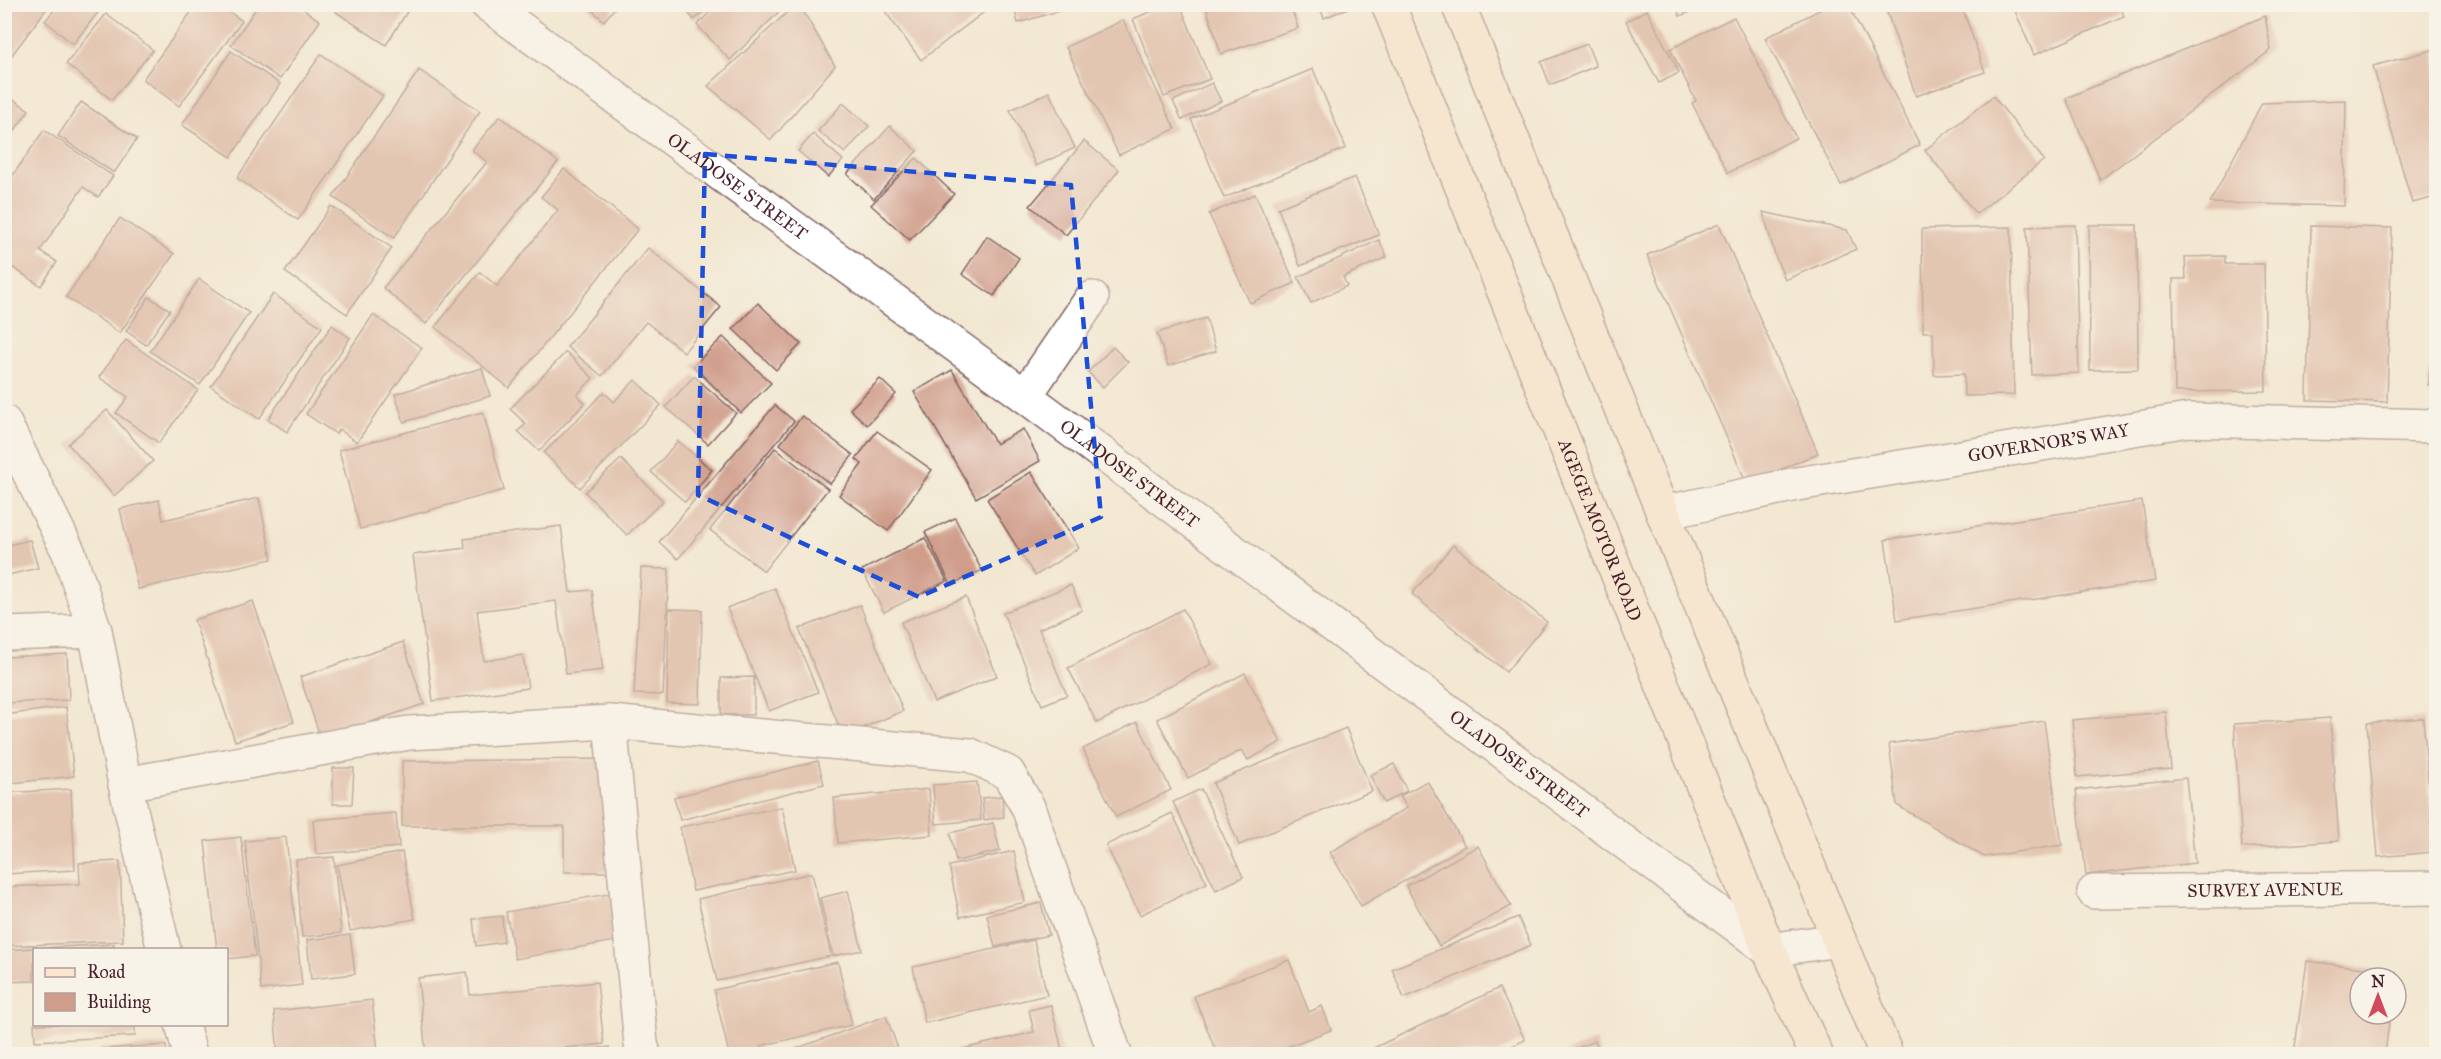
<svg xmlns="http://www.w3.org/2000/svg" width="2441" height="1059" viewBox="0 0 2441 1059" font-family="'IM FELL Great Primer',serif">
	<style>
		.building { fill: #d09d8b }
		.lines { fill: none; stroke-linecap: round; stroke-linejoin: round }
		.minor-casing { stroke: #856565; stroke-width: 36 }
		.secondary-casing { stroke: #856565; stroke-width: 36 }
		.minor { stroke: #fff; stroke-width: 33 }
		.secondary { stroke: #fbe5cf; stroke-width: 33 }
		.marked { fill: none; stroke: #1d4ed8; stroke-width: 4.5; stroke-dasharray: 12 8; stroke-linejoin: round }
		.labels { text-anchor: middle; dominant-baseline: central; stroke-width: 6; stroke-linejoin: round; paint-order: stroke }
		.street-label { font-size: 18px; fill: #4a1f2b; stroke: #f7f3e8 }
	</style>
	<rect width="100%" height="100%" fill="#f7f3e8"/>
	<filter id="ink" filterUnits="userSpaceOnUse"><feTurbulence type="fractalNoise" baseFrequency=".0167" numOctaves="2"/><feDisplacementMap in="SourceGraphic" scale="12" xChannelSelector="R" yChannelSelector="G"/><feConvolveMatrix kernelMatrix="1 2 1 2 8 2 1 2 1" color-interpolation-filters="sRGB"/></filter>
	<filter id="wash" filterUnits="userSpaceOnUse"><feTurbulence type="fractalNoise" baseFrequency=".008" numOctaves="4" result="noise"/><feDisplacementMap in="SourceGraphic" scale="24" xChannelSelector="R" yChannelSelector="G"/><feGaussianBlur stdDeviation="1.35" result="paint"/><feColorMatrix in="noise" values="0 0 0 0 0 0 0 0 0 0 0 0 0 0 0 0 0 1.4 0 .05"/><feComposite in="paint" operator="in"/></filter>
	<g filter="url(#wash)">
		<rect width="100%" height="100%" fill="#f2e8d2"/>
		<g id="blocks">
			<!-- building -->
			<g class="building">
				<path d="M4,4h46l-44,59 -2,-1z"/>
				<path d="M59,4h33l8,6 -27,34 -28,-23z"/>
				<path d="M197,4h21l24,17 -63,85 -36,-27z"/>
				<path d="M259,4h37l24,17 -40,58 -49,-34z"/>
				<path d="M341,4h71l-26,41 -50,-33z"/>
				<path d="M585,4h33l-14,17z"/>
				<path d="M681,4h32l-19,16z"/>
				<path d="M718,4h69l-57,56 -33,-35z"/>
				<path d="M796,4h3l36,62 -64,74 -63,-54z"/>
				<path d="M892,4h86l6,8 -63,48 -37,-50z"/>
				<path d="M1013,4h66v1l-61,18z"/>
				<path d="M1169,4h11l30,75 -46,18 -31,-78z"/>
				<path d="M1205,4h85l8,24 -77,26z"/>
				<path d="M1318,4h35v2l-29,12z"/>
				<path d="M1675,4h33v1l-28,11z"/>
				<path d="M1831,4h17l72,141 -79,40 -76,-147z"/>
				<path d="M1884,4h77l24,68 -69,24z"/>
				<path d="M2012,4h107l5,12 -90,39z"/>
				<path d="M1647,10l32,63 -20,10 -33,-62z"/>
				<path d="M106,14l47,36 -41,50 -46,-36z"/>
				<path d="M2265,16l6,34 -171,130 -34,-82z"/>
				<path d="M1734,17l62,121 -68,35 -36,-70 4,-2 -26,-52z"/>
				<path d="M1123,20l52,109 -56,26 -53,-108z"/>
				<path d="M1587,44l9,22 -46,19 -9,-23z"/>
				<path d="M2436,49v148l-24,6 -39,-137z"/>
				<path d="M231,51l49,33 -49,73 -49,-32z"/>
				<path d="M321,54l62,42 -85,124 -61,-42z"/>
				<path d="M1313,69l33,79 -122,50 -33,-79z"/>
				<path d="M419,70l61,41 -86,127 -61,-41z"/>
				<path d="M1212,83l9,18 -39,19 -9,-19z"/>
				<path d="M1049,92l26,56 -39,18 -26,-56z"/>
				<path d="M4,93l25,17 -25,36z"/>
				<path d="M1993,96l51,64 -68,54 -51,-64z"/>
				<path d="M2346,100l-2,106 -134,-3 52,-100z"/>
				<path d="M81,102l56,37 -23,34 -56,-37z"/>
				<path d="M843,103l26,23 -24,27 -27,-22z"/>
				<path d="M500,116l58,46 -132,162 -43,-36 104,-126 -15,-12z"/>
				<path d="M890,126l27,25 -43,48 -27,-25z"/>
				<path d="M44,130l69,46 -15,21 -15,-10 -43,64 17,11 -16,24 -37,-24v-74z"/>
				<path d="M813,134l30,26 -15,17 -30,-26z"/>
				<path d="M1084,141l35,29 -53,65 -36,-29z"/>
				<path d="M916,158l38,36 -44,46 -39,-35z"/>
				<path d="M564,169l74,60 -129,159 -74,-61 45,-55 17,14 61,-76 -17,-13z"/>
				<path d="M1355,177l24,58 -79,31 -22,-58z"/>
				<path d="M1255,194l40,89 -45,20 -41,-89z"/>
				<path d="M331,206l61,42 -45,66 -62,-42z"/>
				<path d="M1763,212l84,18 9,19 -71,31 -10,-25z"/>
				<path d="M120,218l54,36 -54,79 -54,-36z"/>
				<path d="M1719,224l99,229 -71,31 -100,-229z"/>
				<path d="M2075,225l4,148 -47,2 -5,-148z"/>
				<path d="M2089,225h48l1,144 -48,1z"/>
				<path d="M2311,226l81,2 -5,174 -80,-2z"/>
				<path d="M2011,227l3,168 -50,1v-22l-30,1 -1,-43h-10l-1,-103z"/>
				<path d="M987,236l32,22 -25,38 -32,-22z"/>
				<path d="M1379,240l8,17 -44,20 4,9 -36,17 -13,-26z"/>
				<path d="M648,248l73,59 -37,45 -38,-30 -44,54 -35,-29z"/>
				<path d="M2225,256v8h39l2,127 -91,1 -2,-113h13l-1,-22z"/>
				<path d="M199,279l50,34 -49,72 -50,-34z"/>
				<path d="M273,294l49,33 -63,92 -48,-33z"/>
				<path d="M149,297l21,13 -24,35 -20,-14z"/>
				<path d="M758,303l43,41 -25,26 -43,-41z"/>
				<path d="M373,315l49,33 -65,94 -18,-13 -3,5 -30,-20z"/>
				<path d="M1206,318l10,33 -48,15 -11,-33z"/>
				<path d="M332,325l18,13 -63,94 -19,-13z"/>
				<path d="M723,337l48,46 -30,30 -48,-47z"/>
				<path d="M2435,337h1v49l-8,-1z"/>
				<path d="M126,340l72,50 -39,53 -43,-30 12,-16 -29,-20z"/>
				<path d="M1113,347l15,15 -25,25 -15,-15z"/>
				<path d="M566,352l27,26 -16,17 8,8 -46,48 -21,-20 8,-7 -16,-15z"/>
				<path d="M482,368l8,28 -86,26 -9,-28z"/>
				<path d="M952,370l44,74 27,-15 17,32 -64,37 -62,-106z"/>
				<path d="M694,376l42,37 -28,31 -42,-37z"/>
				<path d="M880,379l16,15 -29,31 -17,-16z"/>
				<path d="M635,380l26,25 -81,83 -36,-35 60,-61 10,10z"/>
				<path d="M775,405l19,16 -116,138 -19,-17z"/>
				<path d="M107,410l46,51 -39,35 -46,-52z"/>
				<path d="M483,412l21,78 -144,39 -21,-79z"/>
				<path d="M802,416l51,39 -23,29 -50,-40z"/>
				<path d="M877,431l55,39 -44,61 -49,-36 23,-31 -6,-5z"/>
				<path d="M678,441l34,29 -27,32 -34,-30z"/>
				<path d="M775,448l53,41 -64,82 -54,-41z"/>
				<path d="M621,459l42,42 -36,34 -42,-43z"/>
				<path d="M1031,472l48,76 -44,28 -48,-77z"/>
				<path d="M259,498l13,61 -134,30 -18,-80 39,-9 4,20z"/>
				<path d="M2142,501l13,80 -258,39 -12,-80z"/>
				<path d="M955,518l27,53 -31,14 -26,-53z"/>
				<path d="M561,526l9,66 22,-2 11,80 -37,4 -10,-73 -79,10 7,50 39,-6 5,33 -95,13 -20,-146 52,-7 -1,-9z"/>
				<path d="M925,538l22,43 -63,31 -22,-42z"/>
				<path d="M30,540l8,28 -34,8v-30z"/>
				<path d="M1453,545l94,77 -41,50 -94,-78z"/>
				<path d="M641,568l28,1 -6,126 -29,-1z"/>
				<path d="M1071,585l11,25 -43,19 28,66 -25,10 -39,-92z"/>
				<path d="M775,588l43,104 -49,19 -42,-103z"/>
				<path d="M966,597l31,79 -63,26 -33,-80z"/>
				<path d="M253,601l41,121 -59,19 -41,-121z"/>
				<path d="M860,605l43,106 -60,25 -44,-107z"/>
				<path d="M669,609l33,1 -2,94 -33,-1z"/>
				<path d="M1183,609l29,55 -115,59 -29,-55z"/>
				<path d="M403,642l21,62 -103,35 -21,-62z"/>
				<path d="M67,654l2,46 -65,3v-46z"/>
				<path d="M1245,673l36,69 -33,18 -6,-10 -54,28 -31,-59z"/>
				<path d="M754,677v38h-33v-37z"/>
				<path d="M66,707l8,69 -70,8v-69z"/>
				<path d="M2166,712l5,57 -94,8 -5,-57z"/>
				<path d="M2330,718l9,123 -97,7 -8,-124z"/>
				<path d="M2423,718l11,134 -56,5 -11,-134z"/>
				<path d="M2044,721l18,124 -78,12 -87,-52 -8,-61z"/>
				<path d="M1137,722l34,68 -55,27 -33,-68z"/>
				<path d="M1346,728l26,63 -133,54 -26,-62z"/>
				<path d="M610,759v113h-46v-46h-162v-65z"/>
				<path d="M818,761l6,23 -144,36 -6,-23z"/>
				<path d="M1394,764l13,27 -23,12 -14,-28z"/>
				<path d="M333,768h21l-2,36h-19z"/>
				<path d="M2186,778l9,85 -109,12 -10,-85z"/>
				<path d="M1427,781l38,65 -104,60 -31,-54 77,-44 -7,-12z"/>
				<path d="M977,782l4,38 -45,4 -3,-39z"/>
				<path d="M71,789l4,81 -71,4v-81z"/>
				<path d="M929,789l3,46 -94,8 -4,-45z"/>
				<path d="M1201,789l42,88 -27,13 -43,-88z"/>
				<path d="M1002,796l2,21 -20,3 -2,-22z"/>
				<path d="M782,807l13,63 -102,21 -13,-64z"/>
				<path d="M396,813l3,34 -83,7 -3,-34z"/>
				<path d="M1172,813l35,70 -67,32 -34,-70z"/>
				<path d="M993,823l7,28 -44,10 -6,-28z"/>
				<path d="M241,837l14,119 -29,3v-9h-9l-12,-109z"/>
				<path d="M286,837l16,148 -41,5 -16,-149z"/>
				<path d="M1478,846l33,60 -72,40 -33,-60z"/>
				<path d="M1014,851l11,51 -65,15 -11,-51z"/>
				<path d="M402,852l13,67 -65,12 -13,-66z"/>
				<path d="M334,857l7,76 -39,4 -6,-77z"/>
				<path d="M120,861l3,80 -119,5v-59l76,-3 -1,-21z"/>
				<path d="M812,873l19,83 -114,25 -19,-82z"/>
				<path d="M848,891l14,59 -29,6 -13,-58z"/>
				<path d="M613,893l8,47 -106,19 -9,-47z"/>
				<path d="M1041,903l8,32 -54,12 -8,-32z"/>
				<path d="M502,916l2,26 -28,4 -3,-27z"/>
				<path d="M1518,917l13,28 -127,53 -12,-29z"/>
				<path d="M350,935l5,39 -44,5 -4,-39z"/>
				<path d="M1034,940l13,55 -122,28 -12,-56z"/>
				<path d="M114,944v6h-71v-2z"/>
				<path d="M34,948v33l-29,1 -1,-32z"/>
				<path d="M1289,960l20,52 13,-6 9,24 -63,24h-51l-23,-58z"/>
				<path d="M2307,961l89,11 -1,6h-35v36h30l-5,40h-91z"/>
				<path d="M838,962l14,63 -92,21 2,8h-33l-15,-64z"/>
				<path d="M467,972l3,23 127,-13 7,62 -100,10h-78l-8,-76z"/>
				<path d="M1499,988l26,52 -30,14h-134z"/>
				<path d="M372,1000l6,51 -32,3h-68l-4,-43z"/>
				<path d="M1051,1005l12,49h-108l-1,-3 80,-19 -5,-22z"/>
				<path d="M886,1016l14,38h-119z"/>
				<path d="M34,1024h101v12l-100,5z"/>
				<path d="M1595,1041l6,13h-39z"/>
				<path d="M166,1045l1,9h-67v-5z"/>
				<path d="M609,1047l1,7h-44v-1z"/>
			</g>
		</g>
	</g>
	<g filter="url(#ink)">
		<use href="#blocks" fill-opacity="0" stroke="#856565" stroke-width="1.5"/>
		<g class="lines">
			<defs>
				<g id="minor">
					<path id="s1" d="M487,4l538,392 744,554 70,-10"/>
					<path d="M1025,396l67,-98"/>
					<path d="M4,422l65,131 26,78 30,153 39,166"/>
					<path id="s2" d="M1663,513l134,-29 391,-64 248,6"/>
					<path d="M4,634l91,-3"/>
					<path d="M610,722l31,322 3,10"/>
					<path d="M125,784l284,-51 201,-11 360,33 38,18 20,34 87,247"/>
					<path id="s3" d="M2094,892l342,-4"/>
					<path d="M182,1024l8,30"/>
				</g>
				<g id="secondary">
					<path id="s4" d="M1388,4l381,946 47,104"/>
					<path d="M1458,4l205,509 223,541"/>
				</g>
			</defs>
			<!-- minor casing -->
			<use href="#minor" class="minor-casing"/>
			<!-- secondary casing -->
			<use href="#secondary" class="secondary-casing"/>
			<!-- minor -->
			<use href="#minor" class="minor"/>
			<!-- secondary -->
			<use href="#secondary" class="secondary"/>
		</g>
	</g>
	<!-- marked area -->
	<path d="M0 0H2441V1059H0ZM705,154l366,31 30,332 -182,80 -221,-102z" fill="#f2e8d2" fill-opacity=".55" fill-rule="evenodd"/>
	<path class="marked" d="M705,154l366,31 30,332 -182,80 -221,-102z"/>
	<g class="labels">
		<!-- street labels -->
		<g class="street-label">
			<text stroke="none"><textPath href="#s1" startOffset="310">OLADOSE STREET</textPath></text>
			<text stroke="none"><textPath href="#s2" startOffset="392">GOVERNOR'S WAY</textPath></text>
			<text stroke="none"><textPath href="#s1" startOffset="796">OLADOSE STREET</textPath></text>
			<text stroke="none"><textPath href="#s4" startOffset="567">AGEGE MOTOR ROAD</textPath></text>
			<text stroke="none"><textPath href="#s1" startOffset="1282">OLADOSE STREET</textPath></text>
			<text stroke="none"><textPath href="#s3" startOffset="171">SURVEY AVENUE</textPath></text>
		</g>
	</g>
	<!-- margin -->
	<rect width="2441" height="1059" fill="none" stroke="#f7f3e8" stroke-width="24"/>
	<!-- legend -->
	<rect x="33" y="948" width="195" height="78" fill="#f7f3e8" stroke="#b29e9c" stroke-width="1.5"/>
	<rect x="45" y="968" width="30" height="9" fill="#fbe5cf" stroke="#b29e9c" stroke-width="1.5"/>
	<text x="87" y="978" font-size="18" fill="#4a1f2b">Road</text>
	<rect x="45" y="993" width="30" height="18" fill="#d09d8b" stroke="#b29e9c" stroke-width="1.5"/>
	<text x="87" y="1008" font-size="18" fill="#4a1f2b">Building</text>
	<!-- north arrow -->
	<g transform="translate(2378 996)"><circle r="28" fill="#f7f3e8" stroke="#b29e9c" stroke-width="1.5"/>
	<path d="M0-4.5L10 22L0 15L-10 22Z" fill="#d1495b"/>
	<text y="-9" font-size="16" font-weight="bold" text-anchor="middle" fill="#4a1f2b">N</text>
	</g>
</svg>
